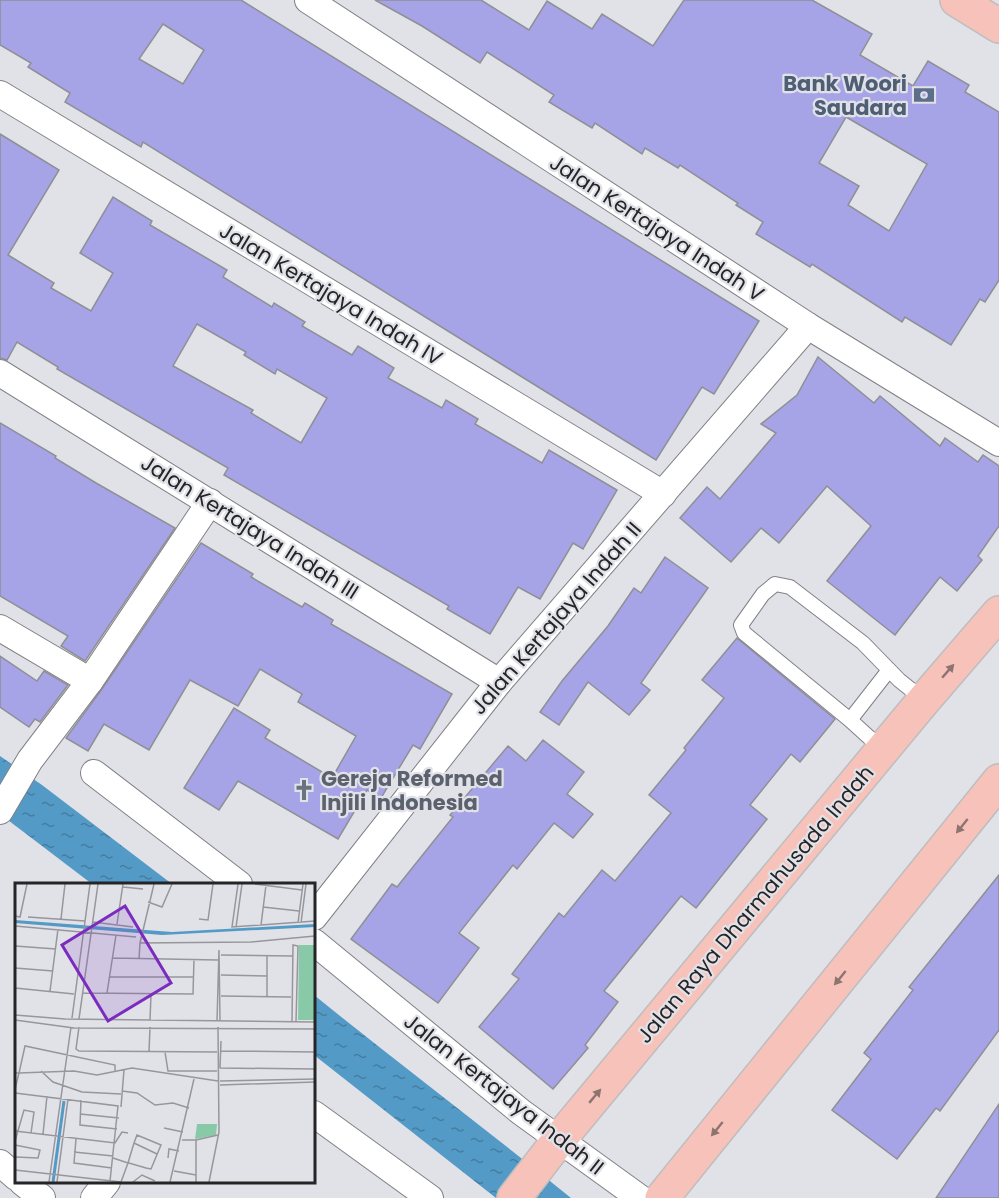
<svg xmlns="http://www.w3.org/2000/svg" width="999" height="1198" viewBox="0 0 999 1198" font-family="Poppins,sans-serif">
	<style>
		.water { fill: url(#water-ripples) }
		.building { fill: #a6a3e7; stroke: #8f8f96; stroke-width: 1.5; fill-rule: evenodd }
		.lines { fill: none; stroke-linecap: round; stroke-linejoin: round }
		.service-casing { stroke: #808086; stroke-width: 16 }
		.minor-casing { stroke: #808086; stroke-width: 28 }
		.primary-casing { stroke: #bebebe; stroke-width: 36 }
		.service { stroke: #fff; stroke-width: 14 }
		.minor { stroke: #fff; stroke-width: 26 }
		.primary { stroke: #f6c2ba; stroke-width: 33 }
		.oneway { fill: #8e7470 }
		.labels { text-anchor: middle; dominant-baseline: central; stroke-width: 4.5; stroke-linejoin: round; paint-order: stroke }
		.service-label { font-size: 21px; font-weight: bold; fill: #4e5e75; stroke: #e1e1e8; text-anchor: end }
		.street-label { font-size: 21px; fill: #252527; stroke: #e1e1e8 }
		.worship-label { font-size: 21px; font-weight: bold; fill: #5b616d; stroke: #e1e1e8; text-anchor: start }
		.inset-river { fill: none; stroke: #539ac6; stroke-width: 3 }
		.inset-road { fill: none; stroke: #96969b; stroke-width: 1.5 }
		.view { fill: #7b2cbf; fill-opacity: 0.15; stroke: #7b2cbf; stroke-width: 3 }
		.inset-edge { fill: none; stroke: #252527; stroke-width: 3 }
	</style>
	<defs>
		<pattern id="water-ripples" width="26" height="14" patternUnits="userSpaceOnUse" patternTransform="scale(1.5)"><rect width="26" height="14" fill="#539ac6"/><path d="M2 4q2-2 4 0t4 0M15 11q2-2 4 0t4 0" fill="none" stroke="#457da1"/></pattern>
	</defs>
	<rect width="100%" height="100%" fill="#e1e1e8"/>
	<!-- water -->
	<g class="water">
		<path d="M0,756l42,29 130,99h-80l-92,-70z"/>
		<path d="M314,995c85,69 172,134 257,203h-75l-182,-143z"/>
	</g>
	<!-- building -->
	<g class="building">
		<path d="M0,0h241l518,321 -45,73 -12,-7 -46,73 -513,-318 -2,5 -76,-45 5,-9 -42,-26 3,-4 -31,-18zM163,24l41,26 -21,34 -44,-25z"/>
		<path d="M375,0h106l48,30 18,-29 45,28 10,-15 51,32 31,-46h128l60,34 -12,21 53,31 15,-25 41,24 -4,7 34,20v168l-14,22 -5,-3 -29,46 -46,-28 -3,5 -90,-58 -2,3 -54,-33 7,-12 -27,-17 2,-2 -58,-38 -2,3 -33,-20 -3,6 -47,-31 -3,5 -43,-26 5,-7 -67,-43 -7,11 -58,-37zM846,117l81,47 -38,67 -41,-26 11,-19 -40,-23z"/>
		<path d="M0,134l59,36 -51,85 46,28 -3,5 40,23 22,-38 -33,-20 33,-56 39,24 -2,4 77,45 -4,7 49,30 2,-4 31,19 -3,4 50,29 6,-9 36,22 -6,10 54,30 4,-8 32,19 -3,5 67,39 7,-13 68,40 -34,59 -10,-6 -33,56 -22,-12 -28,47 -43,-25 2,-3 -225,-131 4,-7 -171,-99 1,-2 -41,-25 -10,18 -7,-2zM197,324l49,28 -2,3 31,19 2,-5 50,29 -26,45 -50,-30 2,-3 -80,-44z"/>
		<path d="M818,357l56,46 6,-7 60,50 5,-8 33,24 5,-7 16,11v60l-21,30 4,4 -25,31 -17,-14 -45,58 -68,-54 44,-55 -44,-40 -48,57 -18,-15 -30,34 -51,-44 27,-31 13,12 56,-66 -15,-9 36,-29z"/>
		<path d="M0,423l56,33 -1,2 41,25 79,45 -90,133 -24,-15 7,-10 -68,-40z"/>
		<path d="M201,543l52,31 -2,3 51,30 3,-4 28,17 -2,4 121,70 -32,55 -7,-4 -32,53 -14,-8 -29,49 -100,-58 -19,29 -35,-22 50,-80 36,22 -5,8 67,40 24,-42 -58,-34 4,-8 -42,-25 -22,37 -48,-26 -41,70 -45,-26 -16,27 -22,-13 36,-49z"/>
		<path d="M665,557l43,31 -67,95 9,7 -21,25 -41,-33 -29,43 -19,-13 22,-31 46,-55 26,-38 7,5z"/>
		<path d="M737,638l98,81 -35,43 -9,-8 -41,51 17,14 -71,89 -15,-12 -77,95 14,11 -33,43 3,3 -35,41 -74,-62 40,-48 -7,-5 47,-61 5,4 38,-47 13,11 56,-68 -22,-18 37,-45 -2,-2 40,-50 -22,-18z"/>
		<path d="M0,656l37,25 7,-10 24,14 -28,37 -5,-3 -6,8 -29,-20z"/>
		<path d="M543,740l41,32 -17,22 26,20 -20,24 -19,-15 -37,46 -4,-4 -54,68 20,15 -41,55 -87,-64 41,-55 5,3 56,-70 -3,-2 58,-69 18,15z"/>
		<path d="M999,875v155l-59,81 -4,-3 -39,51 -65,-49 39,-51 -7,-6 49,-63 -4,-3z"/>
		<path d="M999,1104v94h-63z"/>
	</g>
	<g class="lines">
		<defs>
			<g id="service">
				<path d="M850,720l39,-50"/>
				<path d="M883,750l-33,-30 -106,-87 -3,-8 22,-31 12,-10 15,3 73,56 36,37 25,20"/>
			</g>
			<g id="minor">
				<path d="M308,0l500,326 191,117"/>
				<path d="M0,94l663,400"/>
				<path d="M0,373l499,309"/>
				<path d="M0,628l90,53 120,-179"/>
				<path d="M94,773l145,111"/>
				<path d="M0,811l30,-51 60,-79"/>
				<path d="M314,917l185,-235 309,-356"/>
				<path d="M314,942l207,170 119,86"/>
				<path d="M314,1114l116,84"/>
				<path d="M0,1163l16,14"/>
				<path d="M22,1182l20,16"/>
				<path d="M94,1198l13,-16"/>
			</g>
			<g id="primary">
				<path d="M957,0l42,26"/>
				<path d="M514,1198l44,-57 366,-441 75,-87"/>
				<path d="M662,1198l337,-417"/>
			</g>
		</defs>
		<!-- service casing -->
		<use href="#service" class="service-casing"/>
		<!-- minor casing -->
		<use href="#minor" class="minor-casing"/>
		<!-- primary casing -->
		<use href="#primary" class="primary-casing"/>
		<!-- service -->
		<use href="#service" class="service"/>
		<!-- minor -->
		<use href="#minor" class="minor"/>
		<!-- primary -->
		<use href="#primary" class="primary"/>
	</g>
	<!-- one-way arrows -->
	<defs><path id="oneway-solid" d="M-6-.8H1V-3.2L6.5 0L1 3.2V.8H-6Z" transform="scale(1.5)"/></defs>
	<g class="oneway">
		<use href="#oneway-solid" transform="translate(948 671) rotate(-49)"/>
		<use href="#oneway-solid" transform="translate(962 826) rotate(129)"/>
		<use href="#oneway-solid" transform="translate(840 978) rotate(129)"/>
		<use href="#oneway-solid" transform="translate(595 1096) rotate(-50)"/>
		<use href="#oneway-solid" transform="translate(717 1129) rotate(129)"/>
	</g>
	<!-- icons -->
	<defs>
		<symbol id="bank-bare" viewBox="-9 -9 18 18"><path d="M-6-4H6V4H-6ZM0-2.3a2.3 2.3 0 1 0 0 4.6a2.3 2.3 0 1 0 0-4.6Z" fill="#5c6f8a" stroke="#e1e1e8" stroke-width="2.5" paint-order="stroke"/></symbol>
		<symbol id="church-bare" viewBox="-9 -9 18 18"><path d="M-1.2-6h2.4v3.5h3.3v2.4h-3.3V6h-2.4V-.1h-3.3v-2.4h3.3Z" fill="#6b7280" stroke="#e1e1e8" stroke-width="2.5" paint-order="stroke"/></symbol>
	</defs>
	<g fill-rule="evenodd">
		<use href="#bank-bare" x="909" y="80" width="30" height="30"/>
		<use href="#church-bare" x="289" y="775" width="30" height="30"/>
	</g>
	<g class="labels">
		<!-- service labels -->
		<g class="service-label">
			<text x="907" y="83">Bank Woori<tspan x="907" dy="24">Saudara</tspan></text>
		</g>
		<!-- street labels -->
		<g class="street-label">
			<text transform="translate(657 228) rotate(33)">Jalan Kertajaya Indah V</text>
			<text transform="translate(331 294) rotate(31)">Jalan Kertajaya Indah IV</text>
			<text transform="translate(250 527) rotate(32)">Jalan Kertajaya Indah III</text>
			<text transform="translate(556 618) rotate(-49)">Jalan Kertajaya Indah II</text>
			<text transform="translate(755 904) rotate(-50)">Jalan Raya Dharmahusada Indah</text>
			<text transform="translate(504 1094) rotate(38)">Jalan Kertajaya Indah II</text>
		</g>
		<!-- worship labels -->
		<g class="worship-label">
			<text x="321" y="778">Gereja Reformed<tspan x="321" dy="24">Injili Indonesia</tspan></text>
		</g>
	</g>
	<!-- overview -->
	<g transform="translate(15 883)">
		<rect width="300" height="300" fill="#e1e1e8"/>
		<path d="M182,241h20l-1,11 -21,4z" fill="#88caa7"/>
		<path d="M284,62h16v75h-17z" fill="#88caa7"/>
		<path d="M0,37l157,12 143,-8v3l-153,8 -147,-12z" fill="#539ac6"/>
		<path class="inset-river" d="M38,299l11,-81"/>
		<path class="inset-road" d="M223,1l-6,43 83,-6M240,1l47,6M108,4l20,2M133,19l14,5 10,-23M248,24l36,4M0,33l5,1 7,-33M13,34l57,4M46,36l4,-35M184,36l9,1 5,-36M78,39l40,5M283,40l5,-39M286,40l5,-39M102,41l6,-40M246,42l5,-40M0,43l121,11M221,44l6,-43M125,60l14,-59M0,63l41,3M206,72l72,1M98,75l105,2M124,76l1,-16 111,-1 64,-6M0,85l38,3M206,92l46,1M95,94h83M0,105l59,6M35,108l8,-62M68,110l110,1 1,-35M92,110l9,-58M206,113l70,1M252,113v-40M0,132l50,4 250,3M57,135l18,-134M64,136l19,-135M0,137l59,8 241,1M135,137l1,-25M202,138l2,-71 1,71M277,139l1,-77 5,1 -2,76M64,144l-3,22 3,2 138,1M206,168l94,1M134,169l1,-25M150,169l3,19h49M205,185l95,1M205,185l1,-27M26,188l12,11 29,10 39,2M100,188v-6l-90,-19 -6,27 55,-2 23,4 35,-7 86,13M0,190h4l-4,16M205,198l95,-2M205,202l95,-3M107,208l15,2 18,12 18,-2 16,5M0,210l103,13 -8,75M66,217l-1,25 37,4M106,224l3,-37M65,231l39,4M149,245l19,4M0,248l100,12 7,-11 6,1M28,251l4,-38M61,256l-2,24 38,5M167,257h14v42M181,257l22,-5M0,258l9,-31 10,2 -3,21M119,260l23,11M0,262l25,5 -2,8 -23,-1M59,269l39,4M98,275l15,5h1l17,5 5,1 10,-24 -24,-10 -3,8 -6,20 -7,19M153,275l1,-9 10,2M0,287l106,12M159,288l22,4M34,299l22,-155M42,299l11,-83M118,299l9,-7 13,6M155,299l24,-103M194,299l10,-50 -1,-105"/>
		<path class="view" d="M110,23l46,77 -63,38 -46,-76z"/>
		<rect width="300" height="300" class="inset-edge"/>
	</g>
</svg>
